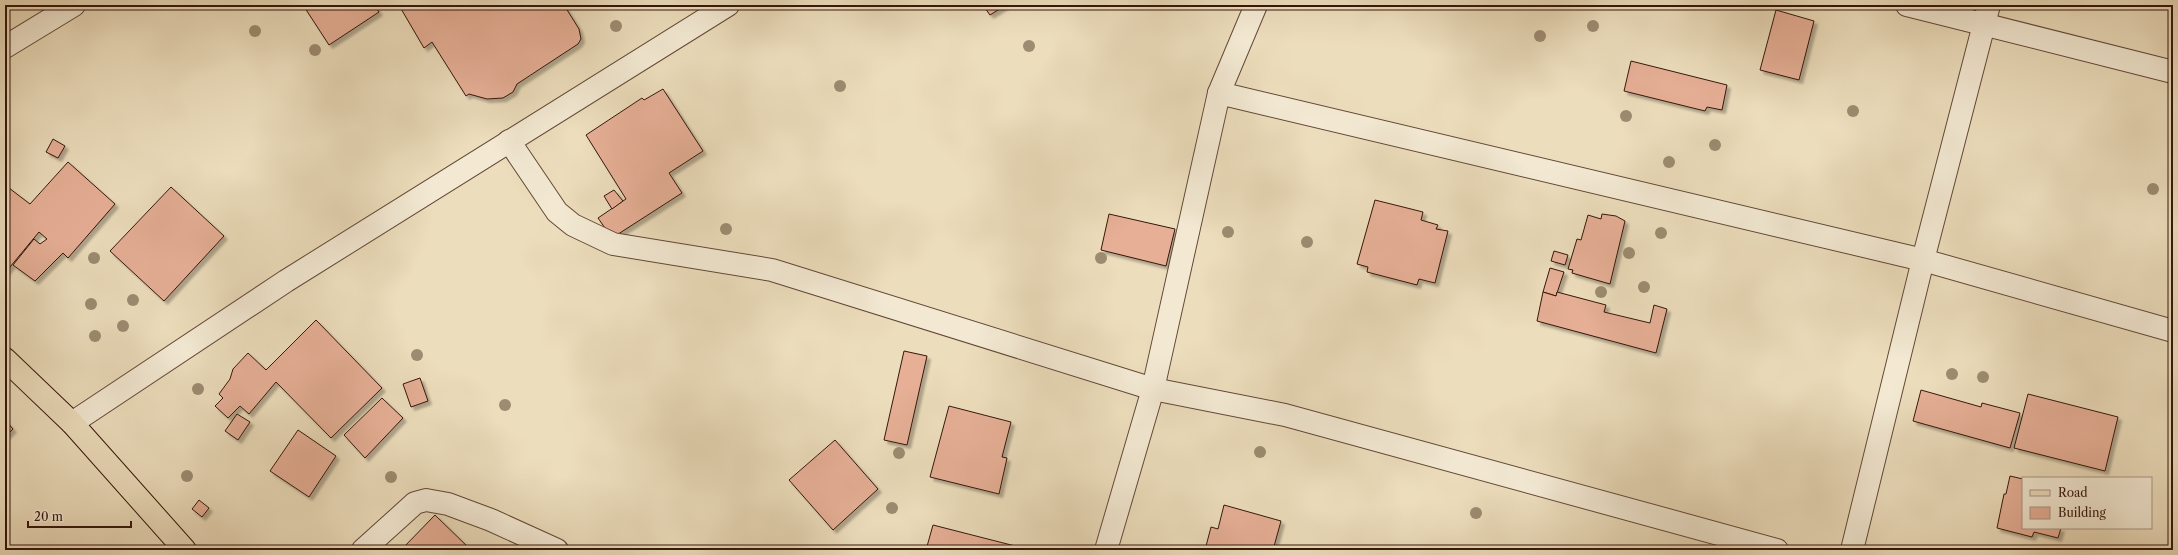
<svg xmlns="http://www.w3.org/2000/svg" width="2178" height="555" viewBox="0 0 2178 555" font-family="'Libre Caslon Text',serif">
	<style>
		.building { fill: #e6af96; stroke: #35160b; filter: url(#shadow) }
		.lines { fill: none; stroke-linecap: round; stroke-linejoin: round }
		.minor-casing { stroke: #634837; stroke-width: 24 }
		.major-casing { stroke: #35160b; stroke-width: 24 }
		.minor { stroke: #f3e9d3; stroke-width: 22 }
		.major { stroke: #ecddbc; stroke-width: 22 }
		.tree { fill: #9d8c71 }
	</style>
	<defs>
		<filter id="shadow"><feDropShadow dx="3.5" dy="3.5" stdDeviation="1" flood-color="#0004"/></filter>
	</defs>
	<rect width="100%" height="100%" fill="#ecddbc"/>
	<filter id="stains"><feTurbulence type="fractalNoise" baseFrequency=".005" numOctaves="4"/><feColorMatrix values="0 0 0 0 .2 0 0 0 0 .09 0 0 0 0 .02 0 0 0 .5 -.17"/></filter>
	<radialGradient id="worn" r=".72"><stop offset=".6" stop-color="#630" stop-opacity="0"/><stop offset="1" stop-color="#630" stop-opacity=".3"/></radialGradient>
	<!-- building -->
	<g class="building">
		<path d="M303,5h71l5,7 -50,33z"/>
		<path d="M404,5h160l15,24 2,10 -3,5 -61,40 -4,8 -10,6 -16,1 -18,-5 -3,2 -34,-54 -8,6 -24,-41z"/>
		<path d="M983,5h23l-16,10z"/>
		<path d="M1776,10l38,11 -15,59 -39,-10z"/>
		<path d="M1631,61l96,24 -5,25 -15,-3 -2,4 -81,-20z"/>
		<path d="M663,89l40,62 -34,22 13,20 -70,45 -14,-20 28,-19 -40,-64 56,-37 2,2z"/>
		<path d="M53,139l12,7 -7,12 -12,-6z"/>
		<path d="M68,162l47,42 -47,54 -5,-5 -28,28 -22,-16 21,-26 6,5 7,-5 -8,-7 -34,41v-88l25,19z"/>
		<path d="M171,187l53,49 -60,65 -54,-50z"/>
		<path d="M614,190l9,11 -11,8 -8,-13z"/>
		<path d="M1375,200l48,12 -2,8 17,5 -2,4 12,2 -13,52 -16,-4 -2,6 -50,-13 1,-5 -11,-3z"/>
		<path d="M1109,214l66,15 -9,37 -65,-16z"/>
		<path d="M1602,214l14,2 9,5 -15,63 -38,-11 1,-3 -5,-1 9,-30 4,1 7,-25 13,4z"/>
		<path d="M1554,251l14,4 -3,10 -14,-4z"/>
		<path d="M1550,268l14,4 -8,24 -13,-4z"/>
		<path d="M1543,292l13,4 1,-4 49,13 -2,7 46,11 4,-18 13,4 -11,44 -119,-32z"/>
		<path d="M316,320l66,68 -51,50 -55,-56 -27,32 -9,-8 -12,12 -13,-12 8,-8 -4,-4 11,-15 3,-10 15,-16 18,17z"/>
		<path d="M904,351l23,5 -20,89 -23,-5z"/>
		<path d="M420,378l8,23 -17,6 -8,-23z"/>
		<path d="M1921,390l60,17 1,-4 38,10 -10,35 -97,-27z"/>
		<path d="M2028,394l90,23 -13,54 -91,-23z"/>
		<path d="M382,398l21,20 -38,40 -21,-23z"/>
		<path d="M949,406l62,16 -9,35 5,1 -8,36 -69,-17z"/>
		<path d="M237,414l13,8 -12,18 -13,-9z"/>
		<path d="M5,420l8,9 -8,8z"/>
		<path d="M298,430l38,26 -27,41 -39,-26z"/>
		<path d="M835,440l43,49 -45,41 -44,-50z"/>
		<path d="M2010,476l13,3v49h38l-3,10 -24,-6 -2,5 -35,-9 7,-34h2z"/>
		<path d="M199,500l10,8 -7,9 -10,-8z"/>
		<path d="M1224,505l57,16 -8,29h-68l6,-23 7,2z"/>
		<path d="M435,515l36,35h-70z"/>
		<path d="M933,525l86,22v3h-93z"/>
	</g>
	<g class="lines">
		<defs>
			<g id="minor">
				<path d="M1907,5l266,67"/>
				<path d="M1989,5l-66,255 250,71"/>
				<path d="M5,47l69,-42"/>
				<path d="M1219,93l37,-88"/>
				<path d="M509,141l48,71 16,13 40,19 159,26 381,119 132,26 492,135"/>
				<path d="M72,423l214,-142 442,-276"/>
				<path d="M363,550l52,-47 11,-3 22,4 43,16 66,30"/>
				<path d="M1106,550l47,-161 66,-296 704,167 -71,290"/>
			</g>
			<path id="major" d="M5,359l67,64 113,127"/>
		</defs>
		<!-- minor casing -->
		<use href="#minor" class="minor-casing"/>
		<!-- major casing -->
		<use href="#major" class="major-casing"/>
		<!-- minor -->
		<use href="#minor" class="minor"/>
		<!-- major -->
		<use href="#major" class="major"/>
	</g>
	<!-- trees -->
	<g class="tree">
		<circle cx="616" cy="26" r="6"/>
		<circle cx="1593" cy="26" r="6"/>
		<circle cx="255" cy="31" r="6"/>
		<circle cx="1540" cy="36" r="6"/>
		<circle cx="1029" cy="46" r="6"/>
		<circle cx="315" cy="50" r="6"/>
		<circle cx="840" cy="86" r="6"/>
		<circle cx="1853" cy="111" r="6"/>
		<circle cx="1626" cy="116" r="6"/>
		<circle cx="1715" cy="145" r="6"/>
		<circle cx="1669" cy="162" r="6"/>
		<circle cx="2153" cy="189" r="6"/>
		<circle cx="726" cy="229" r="6"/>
		<circle cx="1228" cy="232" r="6"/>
		<circle cx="1661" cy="233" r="6"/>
		<circle cx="1307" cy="242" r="6"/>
		<circle cx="1629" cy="253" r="6"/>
		<circle cx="94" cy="258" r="6"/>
		<circle cx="1101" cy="258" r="6"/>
		<circle cx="1644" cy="287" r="6"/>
		<circle cx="1601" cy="292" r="6"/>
		<circle cx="133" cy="300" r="6"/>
		<circle cx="91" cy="304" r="6"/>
		<circle cx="123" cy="326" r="6"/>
		<circle cx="95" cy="336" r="6"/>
		<circle cx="417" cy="355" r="6"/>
		<circle cx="1952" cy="374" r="6"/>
		<circle cx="1983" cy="377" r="6"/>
		<circle cx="198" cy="389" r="6"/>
		<circle cx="505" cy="405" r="6"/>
		<circle cx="1260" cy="452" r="6"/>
		<circle cx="899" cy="453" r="6"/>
		<circle cx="187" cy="476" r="6"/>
		<circle cx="391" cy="477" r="6"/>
		<circle cx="892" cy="508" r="6"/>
		<circle cx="1476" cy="513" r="6"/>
	</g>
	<!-- margin -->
	<rect width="2178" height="555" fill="none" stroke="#ecddbc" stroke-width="20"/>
	<rect x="6" y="6" width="2166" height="543" fill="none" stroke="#35160b" stroke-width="2"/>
	<rect x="10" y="10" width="2158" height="535" fill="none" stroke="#35160b"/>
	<!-- legend -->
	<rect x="2022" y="477" width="130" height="52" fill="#f3e9d3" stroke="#a79583"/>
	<rect x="2030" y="490" width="20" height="6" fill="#ecddbc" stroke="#a79583"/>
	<text x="2058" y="497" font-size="12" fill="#35160b">Road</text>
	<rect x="2030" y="507" width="20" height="12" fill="#e6af96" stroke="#a79583"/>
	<text x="2058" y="517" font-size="12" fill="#35160b">Building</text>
	<!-- scale -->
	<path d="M28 521v6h103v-6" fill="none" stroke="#35160b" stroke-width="2"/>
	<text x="34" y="521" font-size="12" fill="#35160b" stroke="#f3e9d3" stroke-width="3" paint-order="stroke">20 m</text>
	<rect width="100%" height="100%" filter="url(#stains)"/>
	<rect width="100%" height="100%" fill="url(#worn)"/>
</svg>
